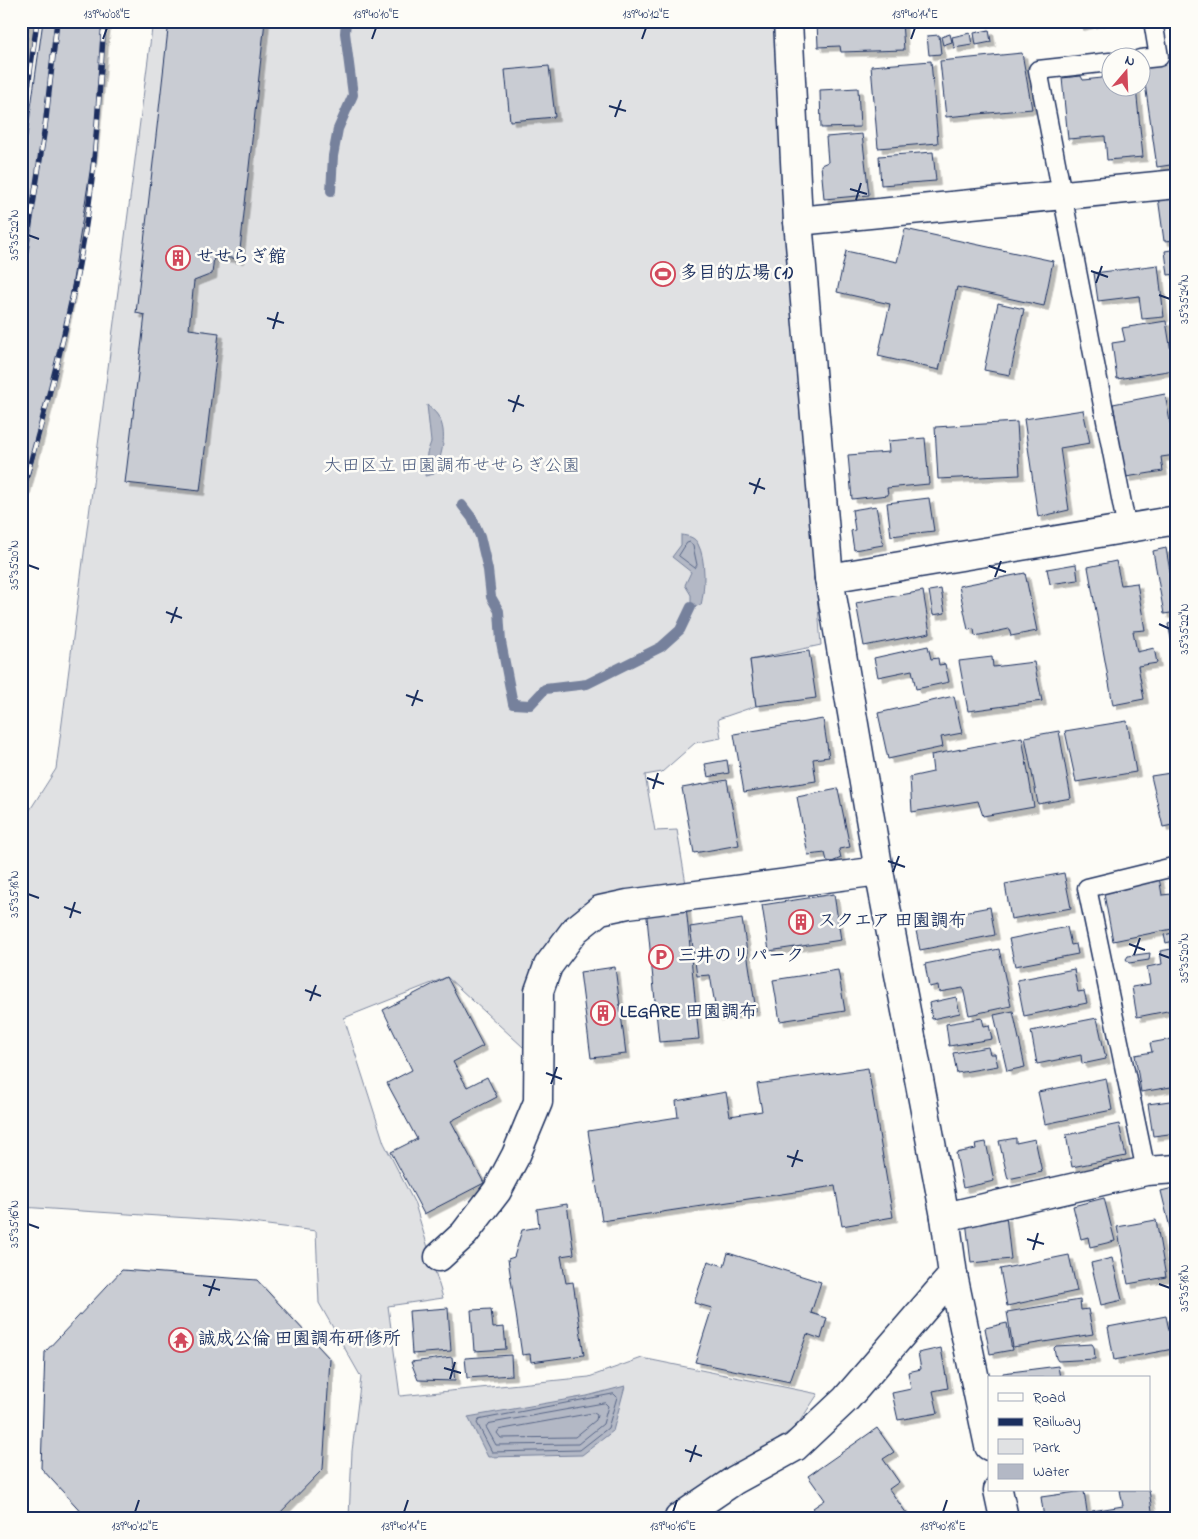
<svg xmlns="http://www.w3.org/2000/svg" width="1198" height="1539" viewBox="0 0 1198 1539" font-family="'Indie Flower','Klee One',sans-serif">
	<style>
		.green { fill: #e0e1e3; stroke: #7e88a0 }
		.water { fill: #b3b8c5; stroke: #76819c }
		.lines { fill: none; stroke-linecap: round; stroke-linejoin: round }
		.shore { stroke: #586687; stroke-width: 1 }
		.stream { stroke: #76819c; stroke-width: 10 }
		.building { fill: #c9ccd3; stroke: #1b2f5e; filter: url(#shadow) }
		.lane-casing { stroke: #1b2f5e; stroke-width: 21 }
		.street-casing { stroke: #1b2f5e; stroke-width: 31 }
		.secondary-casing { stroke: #1b2f5e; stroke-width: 31 }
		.lane { stroke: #fdfcf7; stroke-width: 18 }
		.street { stroke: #fdfcf7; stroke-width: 28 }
		.secondary { stroke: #fdfcf7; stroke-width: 28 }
		.rail-casing { stroke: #1b2f5e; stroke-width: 5.5 }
		.rail { stroke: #fdfcf7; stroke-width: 4; stroke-dasharray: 11; stroke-linecap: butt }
		.ticks { fill: none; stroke: #1b2f5e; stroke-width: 2 }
		.labels { text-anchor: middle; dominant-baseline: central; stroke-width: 5; stroke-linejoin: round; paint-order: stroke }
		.poi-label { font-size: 18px; font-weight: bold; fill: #1b2f5e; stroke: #fdfcf7; text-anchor: start }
		.park-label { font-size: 18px; fill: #4c5c7f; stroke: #fdfcf7 }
		.neatline { fill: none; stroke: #1b2f5e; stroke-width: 2 }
		.ticks-label { font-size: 12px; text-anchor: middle; fill: #1b2f5e }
	</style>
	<defs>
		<filter id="shadow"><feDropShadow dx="4.5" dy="4.5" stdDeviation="0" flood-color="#0004"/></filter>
	</defs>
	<rect width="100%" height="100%" fill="#fdfcf7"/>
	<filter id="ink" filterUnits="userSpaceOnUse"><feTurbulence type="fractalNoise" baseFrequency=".02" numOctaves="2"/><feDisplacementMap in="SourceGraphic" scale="10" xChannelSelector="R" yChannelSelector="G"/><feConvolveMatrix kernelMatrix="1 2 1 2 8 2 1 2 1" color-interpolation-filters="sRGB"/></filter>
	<g filter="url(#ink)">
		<!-- green -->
		<path class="green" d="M153,21h631l5,209 32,415 -71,15 6,46 -38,13 3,19 -26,5 -33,29 -17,3 10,56 22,-1 11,66 -60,8 -80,62 -12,93 -89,-82 -103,41 40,125 31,61 28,94 -55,8 12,90 189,-19 53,-19 176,36 -22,33 -135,91h-312l3,-67 9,-74 -42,-74 -3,-72 -81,-10 -214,-14v-383l35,-55z"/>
		<!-- water -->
		<g class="water">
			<path d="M427,405c3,3 9,7 11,11 11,17 3,42 -4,58l-9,2 2,-23 4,-11z"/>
			<path d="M681,535c7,1 14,2 17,9 8,15 7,45 3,61l-10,2v-12l-6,-10 6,-13 -19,-15 9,-12z"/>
			<path d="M625,1386l-12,45 -31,24 -94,2 -20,-40 119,-21z"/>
		</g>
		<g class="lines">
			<!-- shore -->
			<g class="shore">
				<path d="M687,543l3,-1 3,4 4,19 -2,3 -16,-12z"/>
				<path d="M614,1394l3,3 -9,31 -28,22 -88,2 -15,-29 2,-3z"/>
				<path d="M605,1403l3,3 -5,18 -25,20 -82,1 -10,-18 2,-3z"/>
				<path d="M594,1413l3,2 -1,5 -21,17 -74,1 -4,-5 2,-3z"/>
			</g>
			<!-- stream -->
			<g class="stream">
				<path d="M331,191l2,-35 5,-27 15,-34 -8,-62 1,-12"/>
				<path d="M462,505l10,13 8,18 8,34 3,27 8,14 2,31 12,62 17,1 15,-16 42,-5 74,-37 19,-17 11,-23"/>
			</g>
		</g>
		<!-- building -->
		<g class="building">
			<path d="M21,21h8l-8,69z"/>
			<path d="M43,21h63l-13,132 -23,146 -21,101 -28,107v-328z"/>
			<path d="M169,21h96l-26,238 -25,-3 -2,18 -18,7 -5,48 30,4 -19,158 -75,-8 20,-168 -9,-2z"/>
			<path d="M817,21h85l2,29 -63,2 -1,-6 -22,1z"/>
			<path d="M1078,21h23l-22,5z"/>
			<path d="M989,30l2,12 -15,3 -2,-12z"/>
			<path d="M970,33l2,12 -18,3 -2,-11z"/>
			<path d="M950,34l2,8 -9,3 -2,-8z"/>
			<path d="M939,35l2,19 -12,1 -2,-19z"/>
			<path d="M1022,53l10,56 -86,8 -6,-56z"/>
			<path d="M1177,56v108l-20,3 -15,-104z"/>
			<path d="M931,61l7,82 -60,5 -7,-82z"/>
			<path d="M549,66l6,51 -45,4 -5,-51z"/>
			<path d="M1105,70h5v18h26l7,69 -36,3 -2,-24 -37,3 -6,-61 19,-2 2,4 19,-2z"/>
			<path d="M858,88l2,39 -39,1 -1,-38z"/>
			<path d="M862,134l7,61 -45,4 -3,-34 7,-3 -2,-25z"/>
			<path d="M933,152l3,29 -55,4 -2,-29z"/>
			<path d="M1177,195v45l-13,1 -6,-44z"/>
			<path d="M905,229l148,32 -9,45 -87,-19 -18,83 -61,-14 12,-52 -53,-12 9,-41 51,11z"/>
			<path d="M1177,249v25l-9,1 -3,-24z"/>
			<path d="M1158,265l6,52 -22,2 -3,-23 -41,5 -4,-28z"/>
			<path d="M998,303l26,6 -14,66 -26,-5z"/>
			<path d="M1166,321l8,49 -57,9 -5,-36 13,-2 -3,-13z"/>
			<path d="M1165,394l11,61 -15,2 2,14 -37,6 -13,-73z"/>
			<path d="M1083,410l7,33 -30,5 9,62 -31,7 -14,-98z"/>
			<path d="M1017,422l3,53 -82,4 -3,-52z"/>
			<path d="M925,438l4,46 -42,4 1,7 -36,4 -4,-44 41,-3 -1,-11z"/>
			<path d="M929,498l5,33 -43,5 -4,-33z"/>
			<path d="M876,506l7,39 -29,5 -3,-19 4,-1 -3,-20z"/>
			<path d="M1166,548l7,41 4,-1v24l-13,2 -11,-63z"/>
			<path d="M1116,561l5,24 16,-2 8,47 -12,1 4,21 17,-4 3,15 -19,3 6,33 -31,6 -25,-138z"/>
			<path d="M1076,564l2,16 -28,4 -3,-15z"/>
			<path d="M1025,573l12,58 -26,5 -2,-7 -34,7 -1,-7 -6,1 -9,-44z"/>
			<path d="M941,589l4,24 -12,2 -4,-24z"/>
			<path d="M923,591l7,42 -66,13 -8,-43z"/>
			<path d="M1177,622v45l-9,-43z"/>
			<path d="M928,646l3,13 7,-1 1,7 6,-1 4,18 -33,7 -4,-19 -34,7 -4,-19z"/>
			<path d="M809,651l7,47 -60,8 -6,-46z"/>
			<path d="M992,657l1,10 41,-5 8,39 -74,10 -9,-50z"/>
			<path d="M954,696l8,37 -21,4 2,10 -55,12 -10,-46z"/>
			<path d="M823,719l6,38 -16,2 3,22 -72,11 -10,-58z"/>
			<path d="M1127,721l9,51 -60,10 -11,-51z"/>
			<path d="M1059,731l12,67 -33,6 -13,-67z"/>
			<path d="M1022,737l12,70 -51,9 -5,-15 -66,11 -2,-35 23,-5 -2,-17z"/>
			<path d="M727,760l2,13 -21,4 -3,-13z"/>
			<path d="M1177,772v52l-14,3 -12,-51z"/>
			<path d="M727,780l12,65 -45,8 -12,-65z"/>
			<path d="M838,789l12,58 -11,2 2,9 -9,4 -5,-1 -2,-8 -17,2 -11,-58z"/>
			<path d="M1064,873l7,35 -60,11 -6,-35z"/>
			<path d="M1159,877l3,18 10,-1 2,2 3,32 -64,13 -10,-52z"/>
			<path d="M834,894l7,46 -72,11 -7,-46z"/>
			<path d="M686,906l13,133 -40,3 -13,-135z"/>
			<path d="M990,907l5,28 -75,15 -6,-29z"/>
			<path d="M742,919l14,92 -39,6 -7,-42 -13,1 -7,-49z"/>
			<path d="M1067,927l4,18 5,-1 2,10 -63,12 -6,-27z"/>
			<path d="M1177,932v8l-11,3 -2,-8z"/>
			<path d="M1177,948v61l-40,8 -5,-30 18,-3 -3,-17 15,-3 -2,-13z"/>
			<path d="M999,949l12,57 -42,9 -6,-27 -24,4 -1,-7 -9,2 -4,-23z"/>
			<path d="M1150,953l-1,7 -20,3 -3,-4 2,-3z"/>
			<path d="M615,967l11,87 -35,4 -11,-86z"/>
			<path d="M1074,969l4,23 6,-1 3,12 -63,13 -7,-36z"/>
			<path d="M838,970l7,41 -65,10 -7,-41z"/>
			<path d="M447,977l36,69 -30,16 14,25 20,-10 10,20 -46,24 33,62 -60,31 -33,-62 26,-13 -30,-56 25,-13 -29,-60z"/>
			<path d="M956,997l4,16 -28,6 -3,-16z"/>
			<path d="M1013,1011l12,56 -18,4 -13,-56z"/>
			<path d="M982,1018l2,8 5,-1 3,14 -43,7 -3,-22z"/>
			<path d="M1097,1018l9,41 -24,5 -1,-9 -44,9 -6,-33z"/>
			<path d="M1177,1038v48l-36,6 -6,-37 17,-3 -2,-9z"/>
			<path d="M988,1047l2,7h5l3,12 -41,7 -4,-20z"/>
			<path d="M868,1068l25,149 -51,9 -7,-40 -233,35 -14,-90 90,-14 -2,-16 50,-9 4,24 32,-5 -5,-27z"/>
			<path d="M1106,1078l6,32 -67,14 -7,-32z"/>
			<path d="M1177,1100v33l-24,3 -5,-32z"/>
			<path d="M1119,1124l7,32 -54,11 -6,-32z"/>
			<path d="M1016,1138v5l19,-4 7,33 -34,7 -9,-38z"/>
			<path d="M986,1142l8,39 -31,7 -7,-35 20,-4 -1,-5z"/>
			<path d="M1177,1187v48l-5,1 -11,-45z"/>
			<path d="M1104,1198l11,43 -25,6 -2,-10 -7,2 -8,-33z"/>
			<path d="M567,1204l7,50 -13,2 5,27 7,-1 11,73 -53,7 -1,-8 -8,1 -14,-96 6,-2 8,-27 17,-3 -2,-18z"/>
			<path d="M1006,1216l5,43 -40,4 -5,-42z"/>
			<path d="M1156,1220l10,57 -38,7 -11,-57z"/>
			<path d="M728,1253l93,29 -10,31 16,5 -6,21 -14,-5 -17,48 -95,-20 17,-54 -18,-5 14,-42 16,5z"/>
			<path d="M1069,1255l8,36 -70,15 -7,-37z"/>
			<path d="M1112,1258l10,42 -21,5 -10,-42z"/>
			<path d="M122,1270l135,10 73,79 -7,110 -48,49h-188l-46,-50 4,-116z"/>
			<path d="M1080,1300l1,10 7,-1 5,25 -80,13 -6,-35z"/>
			<path d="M448,1308l3,43 -39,3 -3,-43z"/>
			<path d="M491,1309l2,19 11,-1 2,22 -32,2 -3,-41z"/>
			<path d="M1166,1316l7,33 -59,11 -6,-33z"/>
			<path d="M1007,1323l5,27 -22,4 -5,-26z"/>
			<path d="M1092,1344l2,3 1,12 -37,2 -2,-3 -2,-10 2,-2z"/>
			<path d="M941,1348l7,40 -15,3 5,22 -40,7 -6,-27 19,-4 -3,-17 13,-3 -3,-16z"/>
			<path d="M511,1355l1,20 -45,3 -2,-20z"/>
			<path d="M452,1357l3,24 -37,-1 -7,-18z"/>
			<path d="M1058,1366l2,12h-57v-5z"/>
			<path d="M877,1428l17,24 -11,7 16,23 -10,7 18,25 -6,4h-81l-7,-10 12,-8 -17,-24z"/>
			<path d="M1177,1464v32l-5,1 -4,-32z"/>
			<path d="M1120,1490h29l4,28h-60l-1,-7 31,-5z"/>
			<path d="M1084,1491l4,27h-44l-3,-21z"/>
			<path d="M757,1512l2,6h-19z"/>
		</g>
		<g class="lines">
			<defs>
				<g id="lane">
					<path d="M1140,59l19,-2 -6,-36"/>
					<path d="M1110,62l-72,8 89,459"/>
					<path d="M1146,1171l-59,-283 90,-22"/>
				</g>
				<g id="street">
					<path d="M788,21l10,200 31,357 50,293 33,171"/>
					<path d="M798,221l379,-37"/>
					<path d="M829,578l348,-58"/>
					<path d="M945,1217l201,-46 31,-2"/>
					<path d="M439,1257l25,-23 33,-43 19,-36 22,-53 1,-111 9,-25 27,-36 25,-20 28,-6 251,-33"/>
					<path d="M679,1518l56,-38 60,-33 51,-48 107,-124"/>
				</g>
				<g id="secondary">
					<path d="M912,1042l33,175 8,58 36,171"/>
					<path d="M998,1490l6,28"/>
				</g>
			</defs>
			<!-- lane casing -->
			<use href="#lane" class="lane-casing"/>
			<!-- street casing -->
			<use href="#street" class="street-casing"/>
			<!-- secondary casing -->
			<use href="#secondary" class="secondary-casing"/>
			<!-- lane -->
			<use href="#lane" class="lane"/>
			<!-- street -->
			<use href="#street" class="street"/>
			<!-- secondary -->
			<use href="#secondary" class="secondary"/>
			<defs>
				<g id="rail">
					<path d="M21,139l16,-118"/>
					<path d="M21,282l24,-155 12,-106"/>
					<path d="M21,495c25,-85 48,-171 63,-258 12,-71 15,-144 20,-216"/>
				</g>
			</defs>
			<!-- rail casing -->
			<use href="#rail" class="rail-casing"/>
			<!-- rail -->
			<use href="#rail" class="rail"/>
		</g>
	</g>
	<!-- ticks -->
	<path class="ticks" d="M103,39l4,-11M372,39l4,-11M642,39l4,-11M911,39l4,-11M609,106l17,5M615,117l6,-17M850,189l17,5M856,200l5,-17M28,235l11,4M1091,271l17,6M1096,283l6,-17M1159,295l11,4M267,318l17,5M273,329l5,-17M508,400l16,6M513,412l6,-17M749,483l16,6M754,494l6,-16M28,565l11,4M989,566l17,6M995,577l6,-16M166,612l16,6M171,623l6,-16M1159,624l11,5M406,695l17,6M412,706l6,-16M647,778l17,6M653,789l5,-16M888,861l17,6M893,872l6,-16M28,894l11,4M64,907l17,6M70,918l5,-16M1129,944l16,6M1159,954l11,4M1134,955l6,-17M305,990l16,6M310,1001l6,-16M546,1073l16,6M551,1084l6,-17M787,1156l16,5M792,1167l6,-17M28,1224l11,4M1027,1239l17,5M1033,1250l5,-17M1159,1284l11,4M203,1285l17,5M209,1296l6,-17M444,1368l17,5M450,1379l5,-17M685,1450l17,6M690,1462l6,-17M135,1512l4,-12M404,1512l4,-12M673,1512l4,-12M943,1512l4,-12"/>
	<!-- icons -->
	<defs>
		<symbol id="building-ring" viewBox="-11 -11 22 22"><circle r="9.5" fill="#fdfcf7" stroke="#d1495b" stroke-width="1.5"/><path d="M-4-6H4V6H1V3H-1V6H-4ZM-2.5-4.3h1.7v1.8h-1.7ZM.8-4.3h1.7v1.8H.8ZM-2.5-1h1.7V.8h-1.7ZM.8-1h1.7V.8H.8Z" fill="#d1495b"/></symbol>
		<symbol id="stadium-ring" viewBox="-11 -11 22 22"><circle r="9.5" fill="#fdfcf7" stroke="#d1495b" stroke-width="1.5"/><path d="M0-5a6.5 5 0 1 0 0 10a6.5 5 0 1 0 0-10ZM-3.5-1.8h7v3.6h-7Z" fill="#d1495b"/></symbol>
		<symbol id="parking-ring" viewBox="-11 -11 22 22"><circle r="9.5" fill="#fdfcf7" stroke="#d1495b" stroke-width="1.5"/><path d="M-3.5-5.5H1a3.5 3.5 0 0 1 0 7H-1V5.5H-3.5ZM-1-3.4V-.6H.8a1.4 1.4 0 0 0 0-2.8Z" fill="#d1495b"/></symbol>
		<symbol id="temple-ring" viewBox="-11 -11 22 22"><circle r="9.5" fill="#fdfcf7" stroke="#d1495b" stroke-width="1.5"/><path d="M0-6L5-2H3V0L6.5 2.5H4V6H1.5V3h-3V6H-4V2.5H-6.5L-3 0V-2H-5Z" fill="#d1495b"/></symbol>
	</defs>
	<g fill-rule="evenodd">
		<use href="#building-ring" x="164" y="244" width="28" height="28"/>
		<use href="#stadium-ring" x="649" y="260" width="28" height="28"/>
		<use href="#building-ring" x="787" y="908" width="28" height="28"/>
		<use href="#parking-ring" x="647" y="943" width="28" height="28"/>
		<use href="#building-ring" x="589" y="999" width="28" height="28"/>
		<use href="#temple-ring" x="167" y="1326" width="28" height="28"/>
	</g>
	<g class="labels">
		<!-- poi labels -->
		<g class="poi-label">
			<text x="196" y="258">せせらぎ館</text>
			<text x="680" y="274">多目的広場 (1)</text>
			<text x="818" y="922">スクエア 田園調布</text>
			<text x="678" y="957">三井のリパーク</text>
			<text x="620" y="1013">LEGARE 田園調布</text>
			<text x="198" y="1340">誠成公倫 田園調布研修所</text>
		</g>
		<!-- park labels -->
		<g class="park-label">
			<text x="452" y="467">大田区立 田園調布せせらぎ公園</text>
		</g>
	</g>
	<!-- margin -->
	<rect width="1198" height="1539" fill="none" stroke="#fdfcf7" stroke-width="55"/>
	<!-- legend -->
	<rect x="988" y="1376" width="162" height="115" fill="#fdfcf7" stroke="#a3aaba"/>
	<rect x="998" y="1393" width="25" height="8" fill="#fdfcf7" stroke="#a3aaba"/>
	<text x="1033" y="1402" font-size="15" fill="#1b2f5e">Road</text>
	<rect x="998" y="1418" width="25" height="8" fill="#1b2f5e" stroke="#a3aaba"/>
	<text x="1033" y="1426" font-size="15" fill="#1b2f5e">Railway</text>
	<rect x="998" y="1439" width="25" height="15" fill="#e0e1e3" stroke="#a3aaba"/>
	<text x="1033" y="1452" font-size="15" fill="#1b2f5e">Park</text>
	<rect x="998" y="1464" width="25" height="15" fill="#b3b8c5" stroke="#a3aaba"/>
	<text x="1033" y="1476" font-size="15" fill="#1b2f5e">Water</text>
	<!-- north arrow -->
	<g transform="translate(1126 72) rotate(19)"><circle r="24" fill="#fdfcf7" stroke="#a3aaba"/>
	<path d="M0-4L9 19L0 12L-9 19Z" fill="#d1495b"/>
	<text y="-8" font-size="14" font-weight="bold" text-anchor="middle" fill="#1b2f5e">N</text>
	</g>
	<rect x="28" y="28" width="1142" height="1484" class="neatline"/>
	<g class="ticks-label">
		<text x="107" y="18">139°40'08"E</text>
		<text x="376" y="18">139°40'10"E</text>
		<text x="646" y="18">139°40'12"E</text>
		<text x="915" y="18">139°40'14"E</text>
		<text transform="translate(14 235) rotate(-90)" y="4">35°35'22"N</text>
		<text transform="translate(1184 299) rotate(-90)" y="4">35°35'24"N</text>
		<text transform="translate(14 565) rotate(-90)" y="4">35°35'20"N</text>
		<text transform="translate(1184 629) rotate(-90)" y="4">35°35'22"N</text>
		<text transform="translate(14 894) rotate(-90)" y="4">35°35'18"N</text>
		<text transform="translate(1184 958) rotate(-90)" y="4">35°35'20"N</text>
		<text transform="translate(14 1224) rotate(-90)" y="4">35°35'16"N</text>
		<text transform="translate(1184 1288) rotate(-90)" y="4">35°35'18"N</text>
		<text x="135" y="1530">139°40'12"E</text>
		<text x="404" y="1530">139°40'14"E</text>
		<text x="673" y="1530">139°40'16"E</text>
		<text x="943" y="1530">139°40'18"E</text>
	</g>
</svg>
